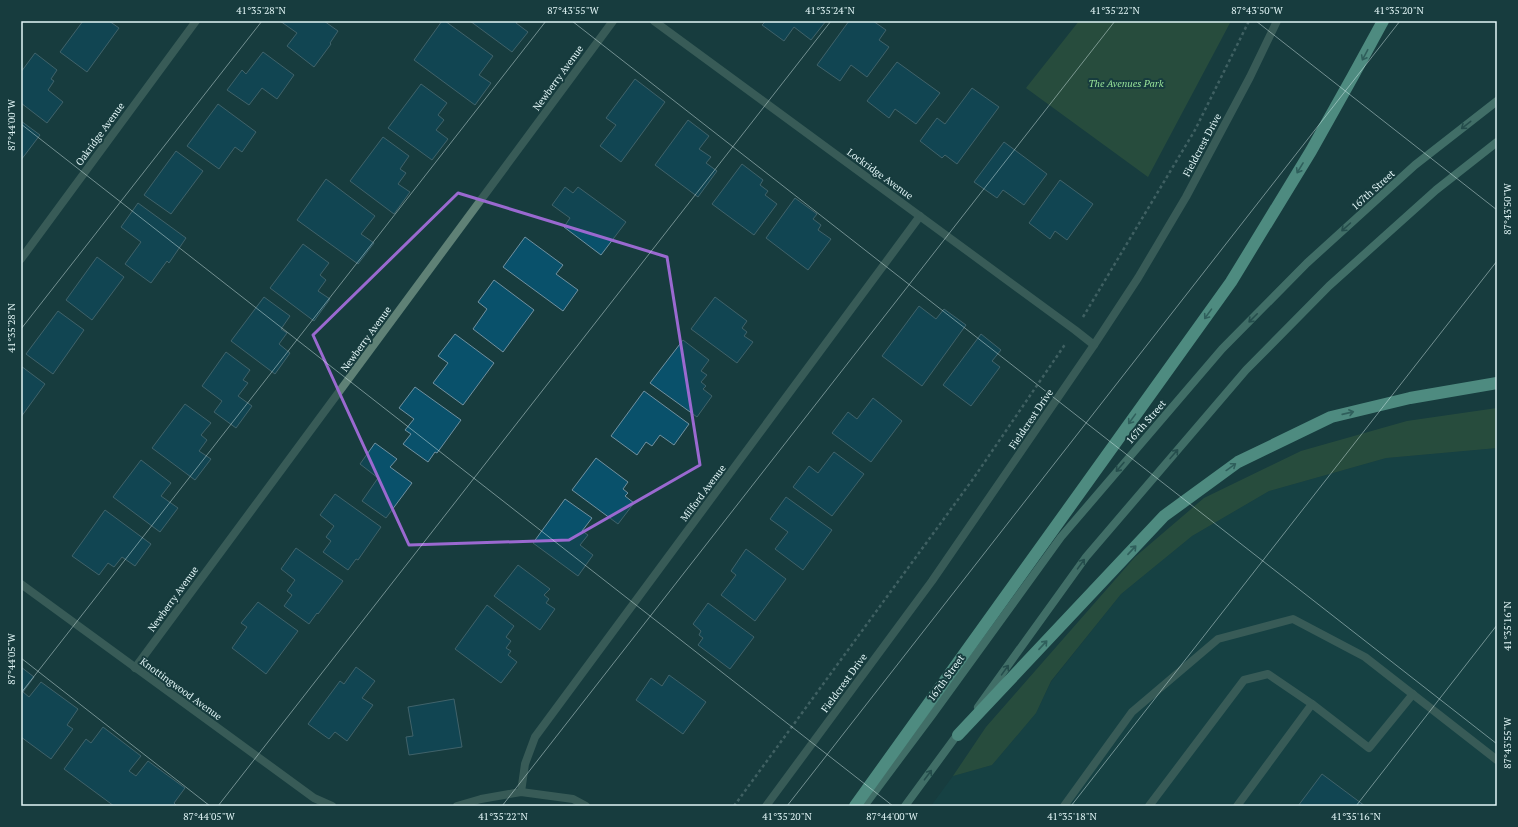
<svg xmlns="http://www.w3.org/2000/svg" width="1518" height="827" viewBox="0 0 1518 827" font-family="'PT Serif',serif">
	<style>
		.built { fill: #15474a }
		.green { fill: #3b613d }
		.building { fill: #09516b; stroke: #7191a0 }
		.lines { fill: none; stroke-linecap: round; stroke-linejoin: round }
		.path { stroke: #708d8f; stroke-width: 2.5; stroke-dasharray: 3 3; stroke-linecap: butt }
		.lane { stroke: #5f8176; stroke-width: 8 }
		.street { stroke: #5f8176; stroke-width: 8 }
		.secondary { stroke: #73ac9a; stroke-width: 8 }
		.highway { stroke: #90ebd0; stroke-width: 12 }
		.oneway { stroke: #4d8b80 }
		.oneway2 { stroke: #37635e }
		.marked { fill: none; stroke: #9a69d0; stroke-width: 3; stroke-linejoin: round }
		.ticks { fill: none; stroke: #e2f6f7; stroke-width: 1; stroke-opacity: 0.45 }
		.labels { text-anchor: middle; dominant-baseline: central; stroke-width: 4; stroke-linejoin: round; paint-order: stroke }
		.street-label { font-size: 10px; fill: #e2f6f7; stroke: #173c3e }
		.park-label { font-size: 10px; font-style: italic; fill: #97e299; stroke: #173c3e }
		.neatline { fill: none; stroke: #e2f6f7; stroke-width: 1.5 }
		.ticks-label { font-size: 10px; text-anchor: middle; fill: #e2f6f7 }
	</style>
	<rect width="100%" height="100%" fill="#173c3e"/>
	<!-- built -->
	<path class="built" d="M1497,448v358h-566l22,-30 39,-11 44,-52 15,-31 70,-88 71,-58 77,-45 117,-33z"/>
	<!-- green -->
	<g class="green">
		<path d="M1079,21h152l-83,156 -122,-89z"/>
		<path d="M1497,408v40l-111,10 -117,33 -77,45 -71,58 -70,87 -15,32 -44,52 -39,11 33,-49 149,-170 69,-59 97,-47 106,-30z"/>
	</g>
	<!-- building -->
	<g class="building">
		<path d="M83,21h26l10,7 -32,44 -27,-20z"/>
		<path d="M280,21h44l14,10 -8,12 1,1 -17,23 -27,-21 10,-13z"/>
		<path d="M442,21h3l48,35 -14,19 12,8 -16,22 -61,-45z"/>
		<path d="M470,21h47l-1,2 12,9 -16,20z"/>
		<path d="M766,21h60l-15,19 -17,-13 -10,14 -22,-16z"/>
		<path d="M849,21h24l13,9 -7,10 10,7 -22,30 -16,-12 -11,16 -23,-16z"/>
		<path d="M263,52l31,23 -17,24 -15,-11 -13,17 -22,-15 15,-20 4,4z"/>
		<path d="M35,53l22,17 -6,9 3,2 -6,9 15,12 -16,21 -26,-20v-31z"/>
		<path d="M897,62l43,31 -24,31 -21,-15 -6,9 -22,-17z"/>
		<path d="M635,79l30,23 -44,60 -21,-16 16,-21 -10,-7z"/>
		<path d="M421,84l26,19 -9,12 6,5 -8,10 12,9 -16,21 -44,-32z"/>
		<path d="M972,88l27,19 -42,57 -12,-9 -3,3 -22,-17 17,-23 8,6z"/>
		<path d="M218,104l38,28 -14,20 -7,-5 -16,22 -32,-23z"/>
		<path d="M688,120l21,16 -10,13 12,8 -5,6 11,8 -19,26 -43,-32z"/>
		<path d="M21,121l19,14 -19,25z"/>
		<path d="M383,137l26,19 -9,13 6,4 -8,11 12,8 -16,22 -44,-33z"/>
		<path d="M1004,142l43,32 -23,31 -21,-15 -6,8 -23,-16z"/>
		<path d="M176,151l27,20 -32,43 -27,-19z"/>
		<path d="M742,164l21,16 -3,5 8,6 -3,4 12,9 -23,31 -42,-31z"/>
		<path d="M326,179l49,37 -14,18 13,9 -16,21 -61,-44z"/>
		<path d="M1060,180l33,24 -26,36 -12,-9 -5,8 -21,-16z"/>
		<path d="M565,187l8,6 5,-6 48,35 -25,33 -37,-28 6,-9 -18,-13z"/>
		<path d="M795,198l22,16 -4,5 8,6 -3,5 13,9 -23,31 -42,-32z"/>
		<path d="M138,203l48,35 -17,25 -2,-2 -16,22 -26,-19 16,-22 -20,-15z"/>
		<path d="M525,237l38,28 -7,9 22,16 -15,21 -60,-44z"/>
		<path d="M303,244l26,19 -9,12 6,5 -8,11 12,8 -16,22 -44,-33z"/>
		<path d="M97,257l27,20 -32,43 -26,-20z"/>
		<path d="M494,280l40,30 -31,42 -30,-23 14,-20 -9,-7z"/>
		<path d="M264,297l26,19 -9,13 6,4 -8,11 11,9 -15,21 -44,-33z"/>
		<path d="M715,297l32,24 -5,7 5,4 -3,4 9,6 -16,21 -46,-34z"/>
		<path d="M919,306l17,13 8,-10 22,16 -44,61 -40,-30z"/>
		<path d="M58,311l26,19 -31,44 -27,-20z"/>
		<path d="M455,334l39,29 -31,42 -30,-22 15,-20 -10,-7z"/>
		<path d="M981,334l20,16 -9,11 8,6 -29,39 -28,-21z"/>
		<path d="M683,340l26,20 -8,11 6,4 -6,7 5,4 -3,3 9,7 -15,21 -47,-34z"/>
		<path d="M226,352l24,18 -7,10 5,3 -10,13 14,10 -16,22 -22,-16 8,-11 -20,-15z"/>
		<path d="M21,366l24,18 -24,33z"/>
		<path d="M415,387l46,33 -24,33 -2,-1 -7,10 -25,-18 8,-10 -6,-4 9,-11 -15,-11z"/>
		<path d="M644,391l45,33 -15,21 -14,-10 -8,11 -6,-4 -9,13 -26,-19z"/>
		<path d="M873,398l29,23 -31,41 -39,-29 16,-21 9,7z"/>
		<path d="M185,404l26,19 -10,12 6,5 -8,11 12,8 -16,21 -43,-32z"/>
		<path d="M375,443l22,16 -7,8 22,16 -26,35 -24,-17 16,-23 -18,-14z"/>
		<path d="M834,452l30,22 -32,42 -39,-29 16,-21 9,7z"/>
		<path d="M596,458l32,24 -5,7 5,4 -3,3 9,7 -16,21 -46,-34z"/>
		<path d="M141,460l30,23 -10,13 17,12 -18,24 -47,-35z"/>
		<path d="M335,494l46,33 -23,33 -2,-1 -8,11 -25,-18 8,-11 -5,-4 8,-11 -14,-11z"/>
		<path d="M786,497l46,33 -29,40 -28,-21 13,-17 -18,-13z"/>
		<path d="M565,499l27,19 -10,13 6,4 -8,10 13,10 -15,21 -45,-33z"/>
		<path d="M105,510l46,34 -16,22 -13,-9 -8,10 -6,-4 -9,12 -27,-19z"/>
		<path d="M296,548l47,33 -25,33 -1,-1 -8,11 -25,-18 8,-11 -5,-4 8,-11 -14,-11z"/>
		<path d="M746,549l40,30 -31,42 -34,-26 15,-20 -5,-4z"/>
		<path d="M518,565l32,24 -6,6 5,4 -3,4 9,6 -15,21 -46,-34z"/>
		<path d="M258,602l40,29 -32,43 -34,-26 15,-21 -6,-4z"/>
		<path d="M708,603l46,34 -24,32 -32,-24 5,-7 -4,-3 2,-4 -8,-7z"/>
		<path d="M487,605l27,21 -8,11 5,4 -5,7 5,3 -3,4 9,7 -16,21 -46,-34z"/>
		<path d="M21,667l13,10 -11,15 6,5 12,-15 37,27 -11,16 6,4 -22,30 -30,-22z"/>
		<path d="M356,667l19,14 -13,17 11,7 -26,36 -12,-9 -6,7 -21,-15 32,-43 4,3z"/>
		<path d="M669,675l37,27 -23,32 -47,-34 15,-22 11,8z"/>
		<path d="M454,699l8,48 -53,8 -3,-18 7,-1 -5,-29z"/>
		<path d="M103,727l38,29 -12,15 7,5 12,-15 37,27 -11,15 3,3h-63l-50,-37 22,-30 5,4z"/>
		<path d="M1322,774l43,32h-67z"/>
	</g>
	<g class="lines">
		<!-- path -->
		<g class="path">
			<path d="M1083,317l112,-187 54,-109"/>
			<path d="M734,806l239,-327 93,-136"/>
		</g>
		<!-- lane -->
		<g class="lane">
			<path d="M1064,806l68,-94 86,-73 75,-20 72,38 132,103"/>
			<path d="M1149,806l95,-126 24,-6 44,30"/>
			<path d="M1237,806l75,-102 57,44 44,-54"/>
		</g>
		<!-- street -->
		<g class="street">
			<path d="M654,21l421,309 19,15"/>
			<path d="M21,259l175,-238"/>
			<path d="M21,584l293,214 18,8"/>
			<path d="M135,668l478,-647"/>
			<path d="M521,792l4,-28 10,-27 385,-521"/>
			<path d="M457,806l24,-7 40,-7 52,7 13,7"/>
			<path d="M766,806l166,-225 162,-236 44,-67 48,-81 64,-120 27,-56"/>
		</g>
		<!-- secondary -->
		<g class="secondary">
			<path d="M978,707l108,-150 160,-187 83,-84 107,-96 61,-48"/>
			<path d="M864,806l68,-91 129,-178 161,-188 85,-86 108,-98 82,-64"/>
			<path d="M905,806l55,-75"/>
		</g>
		<!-- highway -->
		<g class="highway">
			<path d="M958,735l206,-219 74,-54 93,-45 79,-19 87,-15"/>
			<path d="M855,806l376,-524 80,-131 42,-75 30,-55"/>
		</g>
	</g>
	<!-- one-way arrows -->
	<defs><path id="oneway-shaft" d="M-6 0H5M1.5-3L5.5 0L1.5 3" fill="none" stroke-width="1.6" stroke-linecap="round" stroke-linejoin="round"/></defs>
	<g class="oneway">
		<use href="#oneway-shaft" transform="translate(1365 55) rotate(118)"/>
		<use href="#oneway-shaft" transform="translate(1300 168) rotate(121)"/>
		<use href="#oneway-shaft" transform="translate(1208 314) rotate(126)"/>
		<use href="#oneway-shaft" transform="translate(1348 413) rotate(-13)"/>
		<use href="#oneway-shaft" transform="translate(1132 419) rotate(126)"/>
		<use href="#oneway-shaft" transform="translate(1231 467) rotate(-36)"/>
		<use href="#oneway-shaft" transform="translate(1132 550) rotate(-47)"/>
		<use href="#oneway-shaft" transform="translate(1043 645) rotate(-47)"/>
	</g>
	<g class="oneway2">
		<use href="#oneway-shaft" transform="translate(1466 125) rotate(142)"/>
		<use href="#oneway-shaft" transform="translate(1346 227) rotate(138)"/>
		<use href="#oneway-shaft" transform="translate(1253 318) rotate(135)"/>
		<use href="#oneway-shaft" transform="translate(1174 454) rotate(-49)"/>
		<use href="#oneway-shaft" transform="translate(1120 467) rotate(131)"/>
		<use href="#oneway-shaft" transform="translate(1081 564) rotate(-54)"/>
		<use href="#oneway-shaft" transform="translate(1005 670) rotate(-54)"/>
		<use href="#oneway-shaft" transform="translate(928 775) rotate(-53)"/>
	</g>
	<!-- marked area -->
	<path d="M0 0H1518V827H0ZM458,193l209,64 33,208 -131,75 -160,5 -96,-210z" fill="#173c3e" fill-opacity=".55" fill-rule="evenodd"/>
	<path class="marked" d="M458,193l209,64 33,208 -131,75 -160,5 -96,-210z"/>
	<!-- ticks -->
	<path class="ticks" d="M572,21l925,723M1256,21l241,189M21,124l872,682M21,329l241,-308M21,658l189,148M21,693l525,-672M218,806l613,-785M502,806l613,-785M787,806l613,-785M1071,806l426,-545M1356,806l141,-181"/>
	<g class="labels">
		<!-- street labels -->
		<g class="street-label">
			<text transform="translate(558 78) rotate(-54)">Newberry Avenue</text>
			<text transform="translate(100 134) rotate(-54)">Oakridge Avenue</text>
			<text transform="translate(1202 145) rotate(-62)">Fieldcrest Drive</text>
			<text transform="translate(880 174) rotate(36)">Lockridge Avenue</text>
			<text transform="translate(1373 190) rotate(-42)">167th Street</text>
			<text transform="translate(366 339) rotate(-54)">Newberry Avenue</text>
			<text transform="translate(1031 419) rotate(-56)">Fieldcrest Drive</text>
			<text transform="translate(1146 422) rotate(-49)">167th Street</text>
			<text transform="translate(703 493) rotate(-53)">Milford Avenue</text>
			<text transform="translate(173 599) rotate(-54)">Newberry Avenue</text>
			<text transform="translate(946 678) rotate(-54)">167th Street</text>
			<text transform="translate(844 683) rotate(-54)">Fieldcrest Drive</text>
			<text transform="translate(181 689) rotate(36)">Knottingwood Avenue</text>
		</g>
		<!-- park labels -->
		<g class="park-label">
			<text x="1126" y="83">The Avenues Park</text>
		</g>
	</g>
	<!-- border -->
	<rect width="1518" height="827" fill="none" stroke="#173c3e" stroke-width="44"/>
	<rect x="22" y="22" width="1474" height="783" class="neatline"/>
	<g class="ticks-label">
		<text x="261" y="14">41°35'28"N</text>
		<text x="573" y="14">87°43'55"W</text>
		<text x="830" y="14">41°35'24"N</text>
		<text x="1115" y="14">41°35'22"N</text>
		<text x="1257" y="14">87°43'50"W</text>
		<text x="1399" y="14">41°35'20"N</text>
		<text transform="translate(11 125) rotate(-90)" y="4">87°44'00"W</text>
		<text transform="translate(1507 209) rotate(-90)" y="4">87°43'50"W</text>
		<text transform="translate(11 328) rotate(-90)" y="4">41°35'28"N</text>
		<text transform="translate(1507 626) rotate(-90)" y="4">41°35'16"N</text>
		<text transform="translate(11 659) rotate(-90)" y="4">87°44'05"W</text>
		<text transform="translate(1507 743) rotate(-90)" y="4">87°43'55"W</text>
		<text x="209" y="820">87°44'05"W</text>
		<text x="503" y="820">41°35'22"N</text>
		<text x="787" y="820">41°35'20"N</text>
		<text x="892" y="820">87°44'00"W</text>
		<text x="1072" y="820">41°35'18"N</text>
		<text x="1356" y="820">41°35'16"N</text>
	</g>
</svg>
